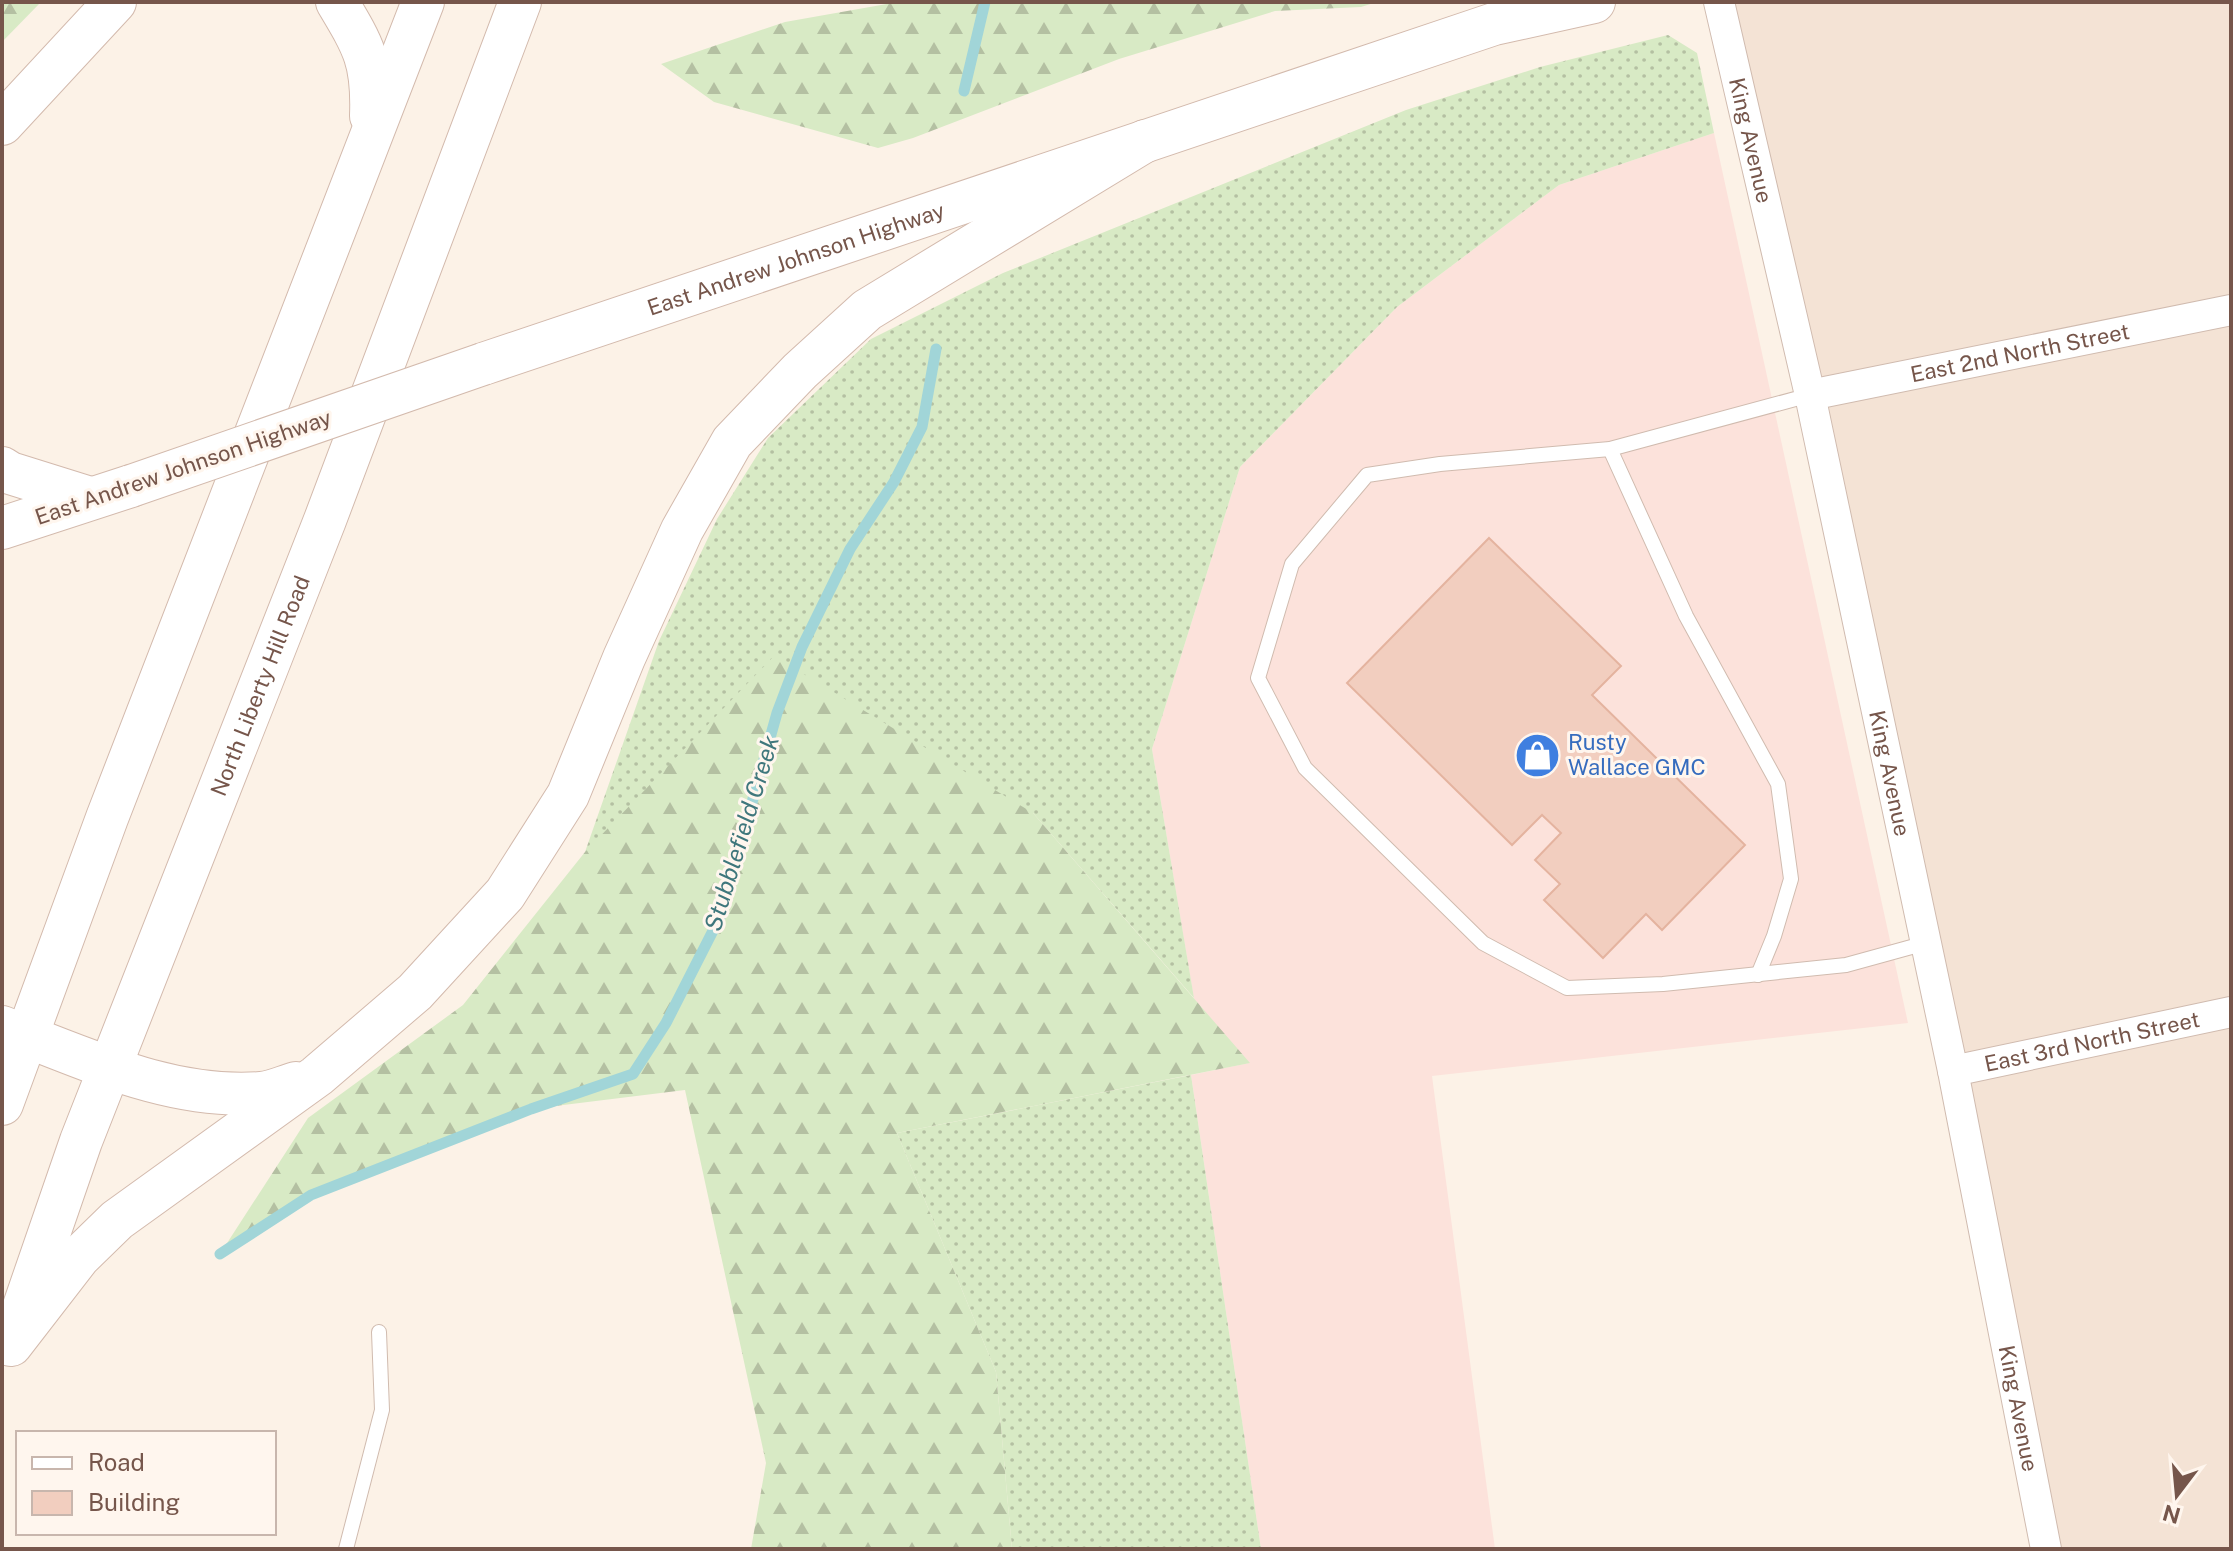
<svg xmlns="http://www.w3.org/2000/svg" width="2233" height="1551" viewBox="0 0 2233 1551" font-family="'Public Sans',sans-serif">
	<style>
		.residential { fill: #f4e3d5 }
		.commercial { fill: #fce2db }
		.grass { fill: url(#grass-dots) }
		.forest { fill: url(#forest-firs) }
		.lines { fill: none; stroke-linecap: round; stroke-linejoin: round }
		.stream { stroke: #a1d5d8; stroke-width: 11 }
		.building { fill: #f2cebf; stroke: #e4b39f; stroke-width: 2 }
		.service-casing { stroke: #d0bbaf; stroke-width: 16 }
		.minor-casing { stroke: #d0bbaf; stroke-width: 32 }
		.secondary-casing { stroke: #d3baad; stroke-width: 44 }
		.service { stroke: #fff; stroke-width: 14 }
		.minor { stroke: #fff; stroke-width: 30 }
		.secondary { stroke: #fff; stroke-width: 42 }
		.secondary-bridge-casing { stroke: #d3baad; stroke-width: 44; stroke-linecap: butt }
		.secondary-bridge { stroke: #fff; stroke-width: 42 }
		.labels { text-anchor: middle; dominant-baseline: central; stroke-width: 6; stroke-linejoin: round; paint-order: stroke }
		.street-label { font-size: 22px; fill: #76564b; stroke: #fff6ee }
		.shop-label { font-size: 22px; fill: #366cbe; stroke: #fff6ee; text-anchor: start }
		.water-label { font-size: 24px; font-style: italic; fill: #3f777c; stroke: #fff6ee }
	</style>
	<defs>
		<pattern id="grass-dots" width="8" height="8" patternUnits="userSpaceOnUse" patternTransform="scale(2)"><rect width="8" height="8" fill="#d8eac5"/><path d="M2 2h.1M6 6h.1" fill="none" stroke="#b4c0a2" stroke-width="1.8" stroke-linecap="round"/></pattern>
		<pattern id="forest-firs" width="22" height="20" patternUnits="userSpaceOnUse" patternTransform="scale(2)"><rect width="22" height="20" fill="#d8eac5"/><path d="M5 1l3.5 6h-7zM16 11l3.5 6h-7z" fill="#b4c0a2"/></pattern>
	</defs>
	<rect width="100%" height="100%" fill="#fcf2e7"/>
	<!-- residential -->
	<path class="residential" d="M1725,2h506v1547h-180z"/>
	<!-- commercial -->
	<path class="commercial" d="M1714,133l194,890 -476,53 63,473h-234l-70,-474 58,-12 -55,-64 -42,-250 88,-282 157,-160 162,-122z"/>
	<!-- grass -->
	<g class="grass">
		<path d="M1668,35l29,18 17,80 -155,52 -162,122 -157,160 -88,282 42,249 -161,-185 -448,39 74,-211 58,-122 51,-81 103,-99 132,-66 403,-163 134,-43z"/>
		<path d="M1191,1075l70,474h-249l-16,-177 -99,-239z"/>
	</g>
	<!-- forest -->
	<g class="forest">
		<path d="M2,2h39l-39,40z"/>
		<path d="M898,2h479l-16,5 -86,4 -156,48 -206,79 -35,10 -164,-46 -53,-38 124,-42z"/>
		<path d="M774,656l259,157 217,250 -353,70 99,239 16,177h-261l15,-86 -81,-373 -154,19 -220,86 -91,59 88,-136 155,-113 122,-153z"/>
	</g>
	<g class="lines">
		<!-- stream -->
		<g class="stream">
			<path d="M964,91l21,-89"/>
			<path d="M220,1254l91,-59 220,-86 102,-35 33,-51 54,-106 57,-204 25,-66 48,-98 44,-67 28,-55 14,-78"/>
		</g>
	</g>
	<!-- building -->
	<path class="building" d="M1489,538l132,128 -29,29 153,150 -83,85 -16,-16 -43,44 -59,-58 16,-16 -25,-24 26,-27 -19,-18 -30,30 -165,-162z"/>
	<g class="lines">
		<defs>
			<g id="service">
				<path d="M1810,395l-200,54 -170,15 -73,11 -75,89 -34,114 47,90 178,175 84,45 96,-4 183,-19 80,-22"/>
				<path d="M1610,449l76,167 92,168 13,95 -17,57 -16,39"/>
				<path d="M346,1549l36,-139 -3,-78"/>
			</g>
			<g id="minor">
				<path id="s1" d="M1719,2l91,393 143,676 93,478"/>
				<path id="s2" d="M1810,395l421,-85"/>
				<path id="s3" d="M1953,1071l278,-59"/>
			</g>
			<g id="secondary">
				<path d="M337,2c27,45 36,60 34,114"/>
				<path d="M2,124l113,-122"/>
				<path id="s4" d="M483,364l1011,-340 100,-22"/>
				<path d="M2,468l8,5 80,25"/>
				<path d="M2,528l129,-42"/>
				<path d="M2,1027c83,31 168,73 259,66 12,-1 24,-7 35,-10"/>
				<path d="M2,1104l105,-286 316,-816"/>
				<path id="s5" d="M22,1312l59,-171 244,-621 195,-518"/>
				<path d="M11,1345l68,-88 38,-37 200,-144 98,-84 90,-98 63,-99 56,-137 58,-128 50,-88 68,-71 67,-61 278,-169"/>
			</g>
		</defs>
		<!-- service casing -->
		<use href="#service" class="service-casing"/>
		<!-- minor casing -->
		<use href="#minor" class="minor-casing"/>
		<!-- secondary casing -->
		<use href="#secondary" class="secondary-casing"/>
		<!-- service -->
		<use href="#service" class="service"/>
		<!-- minor -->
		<use href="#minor" class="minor"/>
		<!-- secondary -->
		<use href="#secondary" class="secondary"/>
		<defs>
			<path id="secondary-bridge" d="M131,486l352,-122"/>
		</defs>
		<!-- secondary-bridge casing -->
		<use href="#secondary-bridge" class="secondary-bridge-casing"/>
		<!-- secondary-bridge -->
		<use href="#secondary-bridge" class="secondary-bridge"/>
	</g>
	<!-- icons -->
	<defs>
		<symbol id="shop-disc" viewBox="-11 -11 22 22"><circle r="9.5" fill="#3f7fe0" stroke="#fff6ee"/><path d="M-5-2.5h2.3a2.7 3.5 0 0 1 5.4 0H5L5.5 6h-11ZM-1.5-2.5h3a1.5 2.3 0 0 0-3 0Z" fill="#fff"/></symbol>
	</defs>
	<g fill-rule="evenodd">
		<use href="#shop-disc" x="1512" y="730" width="51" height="51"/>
	</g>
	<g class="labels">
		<!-- street labels -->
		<g class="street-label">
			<text stroke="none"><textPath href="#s1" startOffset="142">King Avenue</textPath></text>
			<text stroke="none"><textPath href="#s4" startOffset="330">East Andrew Johnson Highway</textPath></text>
			<text stroke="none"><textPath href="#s2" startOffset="214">East 2nd North Street</textPath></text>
			<text transform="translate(183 467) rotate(-19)">East Andrew Johnson Highway</text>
			<text stroke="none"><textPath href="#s5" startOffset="670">North Liberty Hill Road</textPath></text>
			<text stroke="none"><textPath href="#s1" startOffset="790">King Avenue</textPath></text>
			<text stroke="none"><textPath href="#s3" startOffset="142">East 3rd North Street</textPath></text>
			<text stroke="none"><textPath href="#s1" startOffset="1438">King Avenue</textPath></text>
		</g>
		<!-- shop labels -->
		<g class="shop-label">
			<text x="1568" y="742">Rusty<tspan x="1568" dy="25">Wallace GMC</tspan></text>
		</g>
		<!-- water labels -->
		<g class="water-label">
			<text transform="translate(741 833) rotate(-73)">Stubblefield Creek</text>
		</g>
	</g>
	<!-- border -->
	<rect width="2233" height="1551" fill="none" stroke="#76564b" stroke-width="8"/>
	<!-- legend -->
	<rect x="16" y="1431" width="260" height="104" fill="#fff6ee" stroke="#c8b6ad" stroke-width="2"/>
	<rect x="32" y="1457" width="40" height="12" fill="#ffffff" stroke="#c8b6ad" stroke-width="2"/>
	<text x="88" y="1471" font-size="24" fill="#76564b">Road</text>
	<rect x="32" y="1491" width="40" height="24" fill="#f2cebf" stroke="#c8b6ad" stroke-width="2"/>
	<text x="88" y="1511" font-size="24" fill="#76564b">Building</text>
	<!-- north arrow -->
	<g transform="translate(2177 1495) rotate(196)" stroke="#fff6ee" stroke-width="6" paint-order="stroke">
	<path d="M0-6L14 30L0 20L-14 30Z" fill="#76564b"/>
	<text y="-12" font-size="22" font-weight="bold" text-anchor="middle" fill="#76564b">N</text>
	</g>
</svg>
